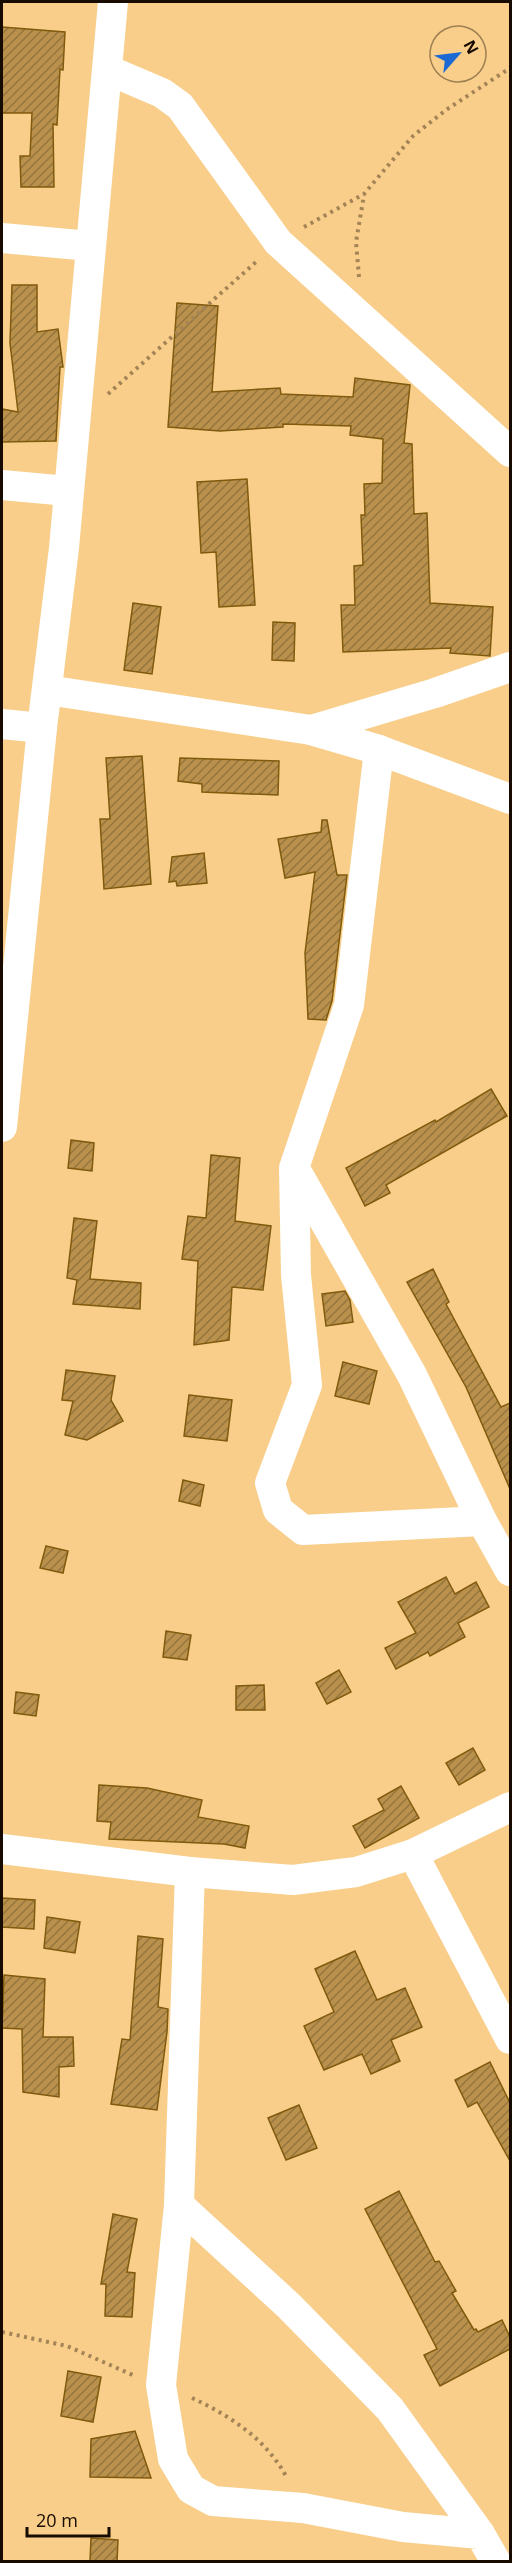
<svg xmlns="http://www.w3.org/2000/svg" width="512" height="2563" viewBox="0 0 512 2563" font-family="'Open Sans',sans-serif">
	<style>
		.building { fill: url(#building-hatch); stroke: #805a0d; stroke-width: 1.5 }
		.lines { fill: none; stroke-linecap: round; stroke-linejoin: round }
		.path { stroke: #a48456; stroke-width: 4; stroke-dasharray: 3 4.5; stroke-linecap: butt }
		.street { stroke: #fff; stroke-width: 30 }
	</style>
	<defs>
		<pattern id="building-hatch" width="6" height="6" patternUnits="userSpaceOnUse" patternTransform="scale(1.5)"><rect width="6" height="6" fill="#b9914d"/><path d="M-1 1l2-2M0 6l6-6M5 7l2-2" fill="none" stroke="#95753e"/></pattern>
	</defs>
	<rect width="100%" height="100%" fill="#f9ce8a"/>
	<!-- building -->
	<g class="building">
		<path d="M2,27l63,5 -2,38 -3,-1 -3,56 -4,-1 1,63h-33l-1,-31h10l2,-43h-30z"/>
		<path d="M12,285h25v47l21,-3 5,38h-3l-4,74 -54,1v-33l16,3 -8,-69z"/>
		<path d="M177,303l41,3 -6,86 68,-4 1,6 72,3 2,-19 55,7 -6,58 8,1 2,70 13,-1 3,90 63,4 -3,49 -40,-3 1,-5 -108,4 -2,-47h14l-1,-39 9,-1 -2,-50h4l-1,-31 18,-1 1,-44 -33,-4 1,-9 -68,-2v3l-63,4 -52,-4z"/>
		<path d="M247,479l8,126 -36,2 -3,-55 -15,1 -4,-71z"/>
		<path d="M133,603l28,4 -9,67 -28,-4z"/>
		<path d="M273,622l22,1 -1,38 -22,-1z"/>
		<path d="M142,756l9,128 -47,5 -4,-70h10l-4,-61z"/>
		<path d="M180,758l99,3 -1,34 -76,-3v-8l-24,-3z"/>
		<path d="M322,820h5l10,55h10l-15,126 -6,19 -18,-1 -3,-66 10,-81 -30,6 -7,-39 43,-7z"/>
		<path d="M204,853l3,30 -30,3 -1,-5 -7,1 3,-25z"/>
		<path d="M491,1089l16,27 -121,69 4,8 -25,13 -19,-38 89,-48 1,2z"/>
		<path d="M71,1140l23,3 -2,28 -24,-3z"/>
		<path d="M211,1155l29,3 -5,63 36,5 -8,64 -31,-3 -3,53 -35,5 4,-84 -16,-2 6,-43 18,2z"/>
		<path d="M74,1218l23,3 -7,58 51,4 -1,26 -67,-5 4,-24 -10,-2z"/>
		<path d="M433,1269l16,33 -3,2 55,103 9,-4v86l-44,-102 -59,-105z"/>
		<path d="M345,1291l5,9 3,22 -27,4 -4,-32z"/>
		<path d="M343,1362l34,9 -8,33 -34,-8z"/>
		<path d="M66,1370l49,6 -4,24 12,21 -36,19 -22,-5 8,-34 -11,-1z"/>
		<path d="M189,1395l43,5 -5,41 -43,-5z"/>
		<path d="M183,1480l21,5 -4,21 -21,-5z"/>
		<path d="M46,1546l22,5 -5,22 -23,-5z"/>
		<path d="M446,1577l9,17 21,-12 13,25 -31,16 7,14 -35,19 -2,-4 -32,17 -11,-21 31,-15 -18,-31z"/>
		<path d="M166,1631l25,4 -4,25 -24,-3z"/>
		<path d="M339,1670l12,22 -24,12 -11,-21z"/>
		<path d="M264,1685l1,25h-29v-24z"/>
		<path d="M16,1692l23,3 -3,21 -22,-3z"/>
		<path d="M473,1748l12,22 -26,15 -13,-22z"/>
		<path d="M99,1785l48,3 55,12 -4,17 51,9 -4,22 -21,-4 -115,-5 2,-17 -14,-1z"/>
		<path d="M401,1786l18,32 -54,30 -12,-22 31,-16 -6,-11z"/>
		<path d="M2,1898l33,2 -1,29 -32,-2z"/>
		<path d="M47,1917l33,5 -5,31 -31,-5z"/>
		<path d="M138,1936l25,3 -5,68 10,2 -1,23 -10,78 -46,-6 11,-65 8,1z"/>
		<path d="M355,1951l22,49 28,-12 17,39 -31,13 9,21 -29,13 -9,-20 -38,16 -20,-44 30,-14 -19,-43z"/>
		<path d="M4,1975l41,4 -2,58h30l1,29 -15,1v30l-36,-5 -1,-63 -20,-1z"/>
		<path d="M490,2062l20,41v58l-33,-59 -9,5 -13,-27z"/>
		<path d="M299,2105l18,43 -31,12 -18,-42z"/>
		<path d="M399,2191l36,71 4,-1 17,30 -4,2 22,37 2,-1 2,3 24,-12 8,17v12l-70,37 -16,-31 13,-6 -72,-140z"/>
		<path d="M113,2214l24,5 -10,53 8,1 -3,44 -27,-1 1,-32h-5z"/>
		<path d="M68,2371l33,6 -8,45 -32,-6z"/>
		<path d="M135,2431l16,47 -61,-1 1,-38z"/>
		<path d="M91,2538l27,2 -1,22h-27z"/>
	</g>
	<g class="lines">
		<!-- path -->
		<g class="path">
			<path d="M304,227l60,-33 49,-58 33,-26 64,-42"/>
			<path d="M359,277l-3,-35 8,-47"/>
			<path d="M108,394l149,-133"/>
			<path d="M2,2332l65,14 68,30"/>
			<path d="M192,2398c39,18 75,42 95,80"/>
		</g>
		<!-- street -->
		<g class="street">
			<path d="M108,70l54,23 18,13 98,136 232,210"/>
			<path d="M2,238l88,8"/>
			<path d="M2,485l66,6"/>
			<path d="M47,690l264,40 124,-37 75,-26"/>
			<path d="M2,724l40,4"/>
			<path d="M311,730l68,20 131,49"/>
			<path d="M379,750l-30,255 -55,163 2,107 11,110 -37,98 8,27 25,20 179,-9"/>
			<path d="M2,1127l40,-399 22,-180 49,-546"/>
			<path d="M295,1169l117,206 70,146 28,50"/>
			<path d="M2,1849l188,23 103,8 63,-8 57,-18 97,-47"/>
			<path d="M413,1854l97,185"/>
			<path d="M190,1872l-11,333 -18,180 12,74 18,30 22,12 90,7 100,19 77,7 16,28"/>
			<path d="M179,2205l110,101 101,103 90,125"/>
		</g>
	</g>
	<!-- border -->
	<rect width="512" height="2563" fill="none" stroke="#170b00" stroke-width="6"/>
	<!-- north arrow -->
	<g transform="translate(458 54) rotate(62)"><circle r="28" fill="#f9ce8a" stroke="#9f8053" stroke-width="1.5"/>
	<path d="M0-4.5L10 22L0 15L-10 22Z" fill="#1d69d3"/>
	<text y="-9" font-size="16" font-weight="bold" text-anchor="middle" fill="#170b00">N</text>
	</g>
	<!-- scale -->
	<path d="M27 2527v9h82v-9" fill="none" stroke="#170b00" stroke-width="3"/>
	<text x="36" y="2527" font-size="18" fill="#170b00" stroke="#f9ce8a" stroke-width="4.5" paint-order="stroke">20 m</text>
</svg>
